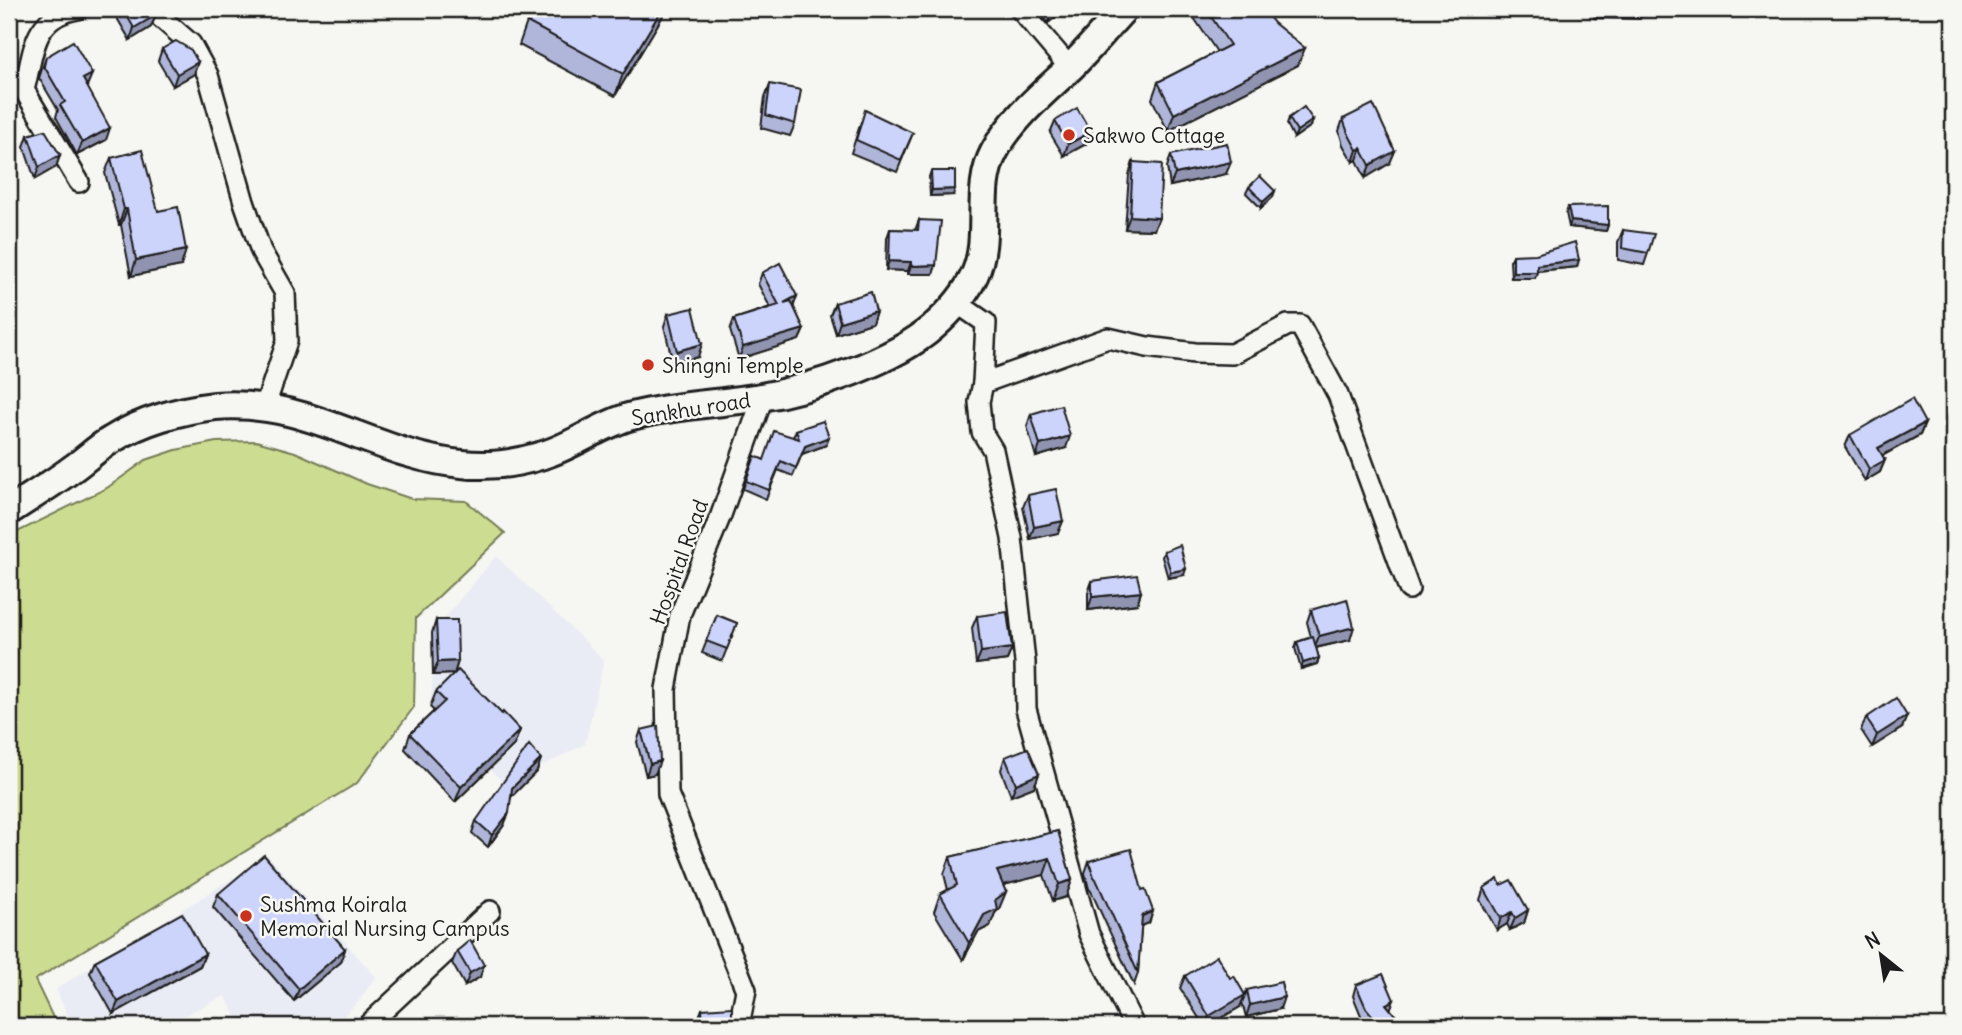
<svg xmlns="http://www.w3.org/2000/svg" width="1962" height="1035" viewBox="0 0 1962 1035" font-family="Delius,sans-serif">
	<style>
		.built { fill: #eaecf5 }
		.green { fill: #ccdd91; stroke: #747c56; stroke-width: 2 }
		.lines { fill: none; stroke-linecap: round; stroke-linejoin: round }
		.street-casing { stroke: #1c1c1c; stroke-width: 24 }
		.secondary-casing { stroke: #1c1c1c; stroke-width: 32 }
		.street { stroke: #f6f6f2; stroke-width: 19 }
		.secondary { stroke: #f6f6f2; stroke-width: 26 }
		.wall { fill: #b0b6d9; stroke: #1c1c1c; stroke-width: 2 }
		.shaded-wall { fill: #9094b0; stroke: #1c1c1c; stroke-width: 2 }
		.building { fill: #cdd4fc; stroke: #1c1c1c; stroke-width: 2 }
		.poi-dot { fill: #c8321e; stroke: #f6f6f2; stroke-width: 2.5 }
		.labels { text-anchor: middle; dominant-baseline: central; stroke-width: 5; stroke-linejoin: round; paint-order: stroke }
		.poi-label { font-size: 21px; fill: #1c1c1c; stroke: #f6f6f2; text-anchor: start }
		.street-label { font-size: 21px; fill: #1c1c1c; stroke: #f6f6f2 }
	</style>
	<rect width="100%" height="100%" fill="#f6f6f2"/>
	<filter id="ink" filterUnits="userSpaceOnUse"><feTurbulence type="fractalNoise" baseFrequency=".0143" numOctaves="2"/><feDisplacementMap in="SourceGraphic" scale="14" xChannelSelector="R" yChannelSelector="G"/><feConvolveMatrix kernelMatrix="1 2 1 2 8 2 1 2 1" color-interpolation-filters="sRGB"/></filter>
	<g filter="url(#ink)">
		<!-- built -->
		<g class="built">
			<path d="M496,556l108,104 -19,84 -46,24 -25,26 -84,-87 3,-32 -1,-42z"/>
			<path d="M268,856l108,121 -18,25 -25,24h-91l-17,-30 -64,30h-89l-16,-37z"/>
		</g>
		<!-- green -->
		<path class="green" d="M256,441l39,11 72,32 45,15 54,2 39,32 -89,85 -2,89 -57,76 -322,197 22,46h-48v-490l98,-48 39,-28 30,-10 40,-8z"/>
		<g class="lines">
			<defs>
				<g id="street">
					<path d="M78,9c-46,7 -44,44 -54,81l55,92"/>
					<path d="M151,9l40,35 17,31 36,127 17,49 24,42 2,48 -22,65"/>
					<path d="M1020,9l50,59"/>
					<path d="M957,303l29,20 -3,60 -4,19 3,30 11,18 19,88 13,124 1,47 63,225 45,92"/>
					<path d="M983,383l125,-45 39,9 48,6 37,1 56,-29h12l38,70 71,194"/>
					<path d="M367,1026l123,-115"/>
					<path d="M739,1026l7,-36 -78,-196 -2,-105 14,-74 41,-100 42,-118"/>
				</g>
				<path id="secondary" d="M9,511c21,-14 43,-27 63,-42 13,-9 25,-21 39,-29 30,-19 69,-30 104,-34 95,-8 159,50 247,58 26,3 56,-1 81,-9 31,-9 58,-31 89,-39 42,-11 86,-12 129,-19 51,-8 133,-36 172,-70 16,-14 33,-33 42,-53 17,-39 -1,-84 19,-122 17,-32 48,-58 74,-82 20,-19 37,-41 56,-61"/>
			</defs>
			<!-- street casing -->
			<use href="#street" class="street-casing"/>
			<!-- secondary casing -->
			<use href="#secondary" class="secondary-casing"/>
			<!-- street -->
			<use href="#street" class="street"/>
			<!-- secondary -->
			<use href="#secondary" class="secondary"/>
		</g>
		<!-- wall -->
		<g class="wall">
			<path d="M115,9h35l6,6 -5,12 -21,13 -16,-27z"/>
			<path d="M667,9l-52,87 -96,-51 8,-23z"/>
			<path d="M1038,9h28l-18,14z"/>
			<path d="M1188,9h75l35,56 -130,66 -16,-32 6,-17 59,-30z"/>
			<path d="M162,49l32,25 -21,12 -15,-25z"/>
			<path d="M46,57l41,29 19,54 -29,15 -21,-38 2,-7 -19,-32z"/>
			<path d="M770,84l25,40 -5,12 -29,-8 4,-31z"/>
			<path d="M1289,118l22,8 -17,12 -7,-14z"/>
			<path d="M1343,119l47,44 -25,15 -8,-18 -4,2 -10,-17 -4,-14z"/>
			<path d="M1055,121l36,11 -5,12 -22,12 -14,-23z"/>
			<path d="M861,122l52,11 -16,39 -46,-19z"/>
			<path d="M28,135l32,20 -4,12 -21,12 -11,-32z"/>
			<path d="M1171,155l55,19 -56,12 -3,-19z"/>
			<path d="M111,158l47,53 23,55 -50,10 -10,-51h-2l-14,-52z"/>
			<path d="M1133,162l21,68 -29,-1 4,-54z"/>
			<path d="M931,171l22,24 -23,1 -1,-19z"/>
			<path d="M1249,187l24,10 -12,11 -15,-15z"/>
			<path d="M1568,207l40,18 -2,6 -37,-4 -3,-14z"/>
			<path d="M919,220l17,45 -3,9h-25v-3l-22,-1 1,-32 3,-9 25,1z"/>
			<path d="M1623,230l25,23 -4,12 -26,-5v-18z"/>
			<path d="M1513,255l64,12 -40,4 -2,7h-24l-1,-17z"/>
			<path d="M762,273l35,23 -4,10 11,23 -5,11 -60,19 -9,-29 4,-11 36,-12 -12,-23z"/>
			<path d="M835,303l41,8 -4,12 -36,11 -6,-19z"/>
			<path d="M668,314l30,43 -25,6 -9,-37z"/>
			<path d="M1031,414l35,34 -30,9 -9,-31z"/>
			<path d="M1925,423l-5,12 -38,21 3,4 -5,12 -15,9 -20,-34 5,-12z"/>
			<path d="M796,430l30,15 -24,9 -9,22 -15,-6 -12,29 -23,-10 12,-33 9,4 29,-23z"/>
			<path d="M1028,495l35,26 -5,12 -28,6 -7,-32z"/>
			<path d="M1164,551l20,24 -16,3 -6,-21z"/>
			<path d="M1092,581l49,11 -4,12 -49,6v-17z"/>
			<path d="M1311,610l39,30 -34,8 3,10 -2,6 -16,5 -6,-21 2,-6 14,-5 -4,-15z"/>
			<path d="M717,615l20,8 -15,38 -20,-8z"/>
			<path d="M977,616l35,32 -5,12 -31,4 -4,-36z"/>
			<path d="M436,620l22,41 -4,13 -21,1 -1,-42z"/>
			<path d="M436,692l66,22 18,16 -6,15 -59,57 -50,-53 5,-15 24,-23 -4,-4z"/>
			<path d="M1866,718l36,10 -30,19 -11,-17z"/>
			<path d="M641,730l14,44 -9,2 -9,-34z"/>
			<path d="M1005,757l34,17 -5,13 -23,9 -10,-26z"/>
			<path d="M537,771l-26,26 -7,28 -16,22 -16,-14 4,-12z"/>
			<path d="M1058,831l14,49 -6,17 -13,4 -9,-26 -41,10 -4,24 -4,4 -5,13 -12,6 -15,28 -29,-48 6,-18 8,-4 -4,-16 6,-17z"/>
			<path d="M1089,861l53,29 11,21 -4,12 -8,3 -3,47 -4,12 -43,-94 -2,-2 -4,-16z"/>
			<path d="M1501,885l27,25 -4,13 -14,7 -3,-6 -10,6 -17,-30 4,-12z"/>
			<path d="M218,894l127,55 -4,13 -47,39 -81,-94z"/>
			<path d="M457,951l23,26 -15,9 -13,-23z"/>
			<path d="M205,954l-5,12 -87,48 -23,-41 5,-12z"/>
			<path d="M1185,976l55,31 -33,19h-3l-24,-38z"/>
			<path d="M1356,985l35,25 13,16h-35l-7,-8 -9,-22z"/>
			<path d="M1247,990l33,19 -34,8 -4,-15z"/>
			<path d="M702,1009l30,8 3,9h-37l-1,-4z"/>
		</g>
		<!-- shaded-wall -->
		<g class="shaded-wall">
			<path d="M662,9h5l-52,87 8,-22z"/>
			<path d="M1055,9h11l-18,14 4,-12z"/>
			<path d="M1597,9h47l-4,10 -46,-1z"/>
			<path d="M156,15l-5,12 -21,13 4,-12z"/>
			<path d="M1305,48l-7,17 -130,66 6,-17z"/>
			<path d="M198,62l-4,12 -21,12 4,-12z"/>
			<path d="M92,74l-5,12 -4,-7z"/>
			<path d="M1313,120l-2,6 -17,12 3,-7z"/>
			<path d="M110,128l-4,12 -29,15 5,-12z"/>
			<path d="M1091,132l-5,12 -22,12 4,-12z"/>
			<path d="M1361,148l-4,12 -4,2 4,-12z"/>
			<path d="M1395,151l-5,12 -25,15 5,-13z"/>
			<path d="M60,155l-4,12 -21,12 4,-12z"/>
			<path d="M1231,162l-5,12 -56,12 5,-12z"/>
			<path d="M955,189l-2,6 -23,1 2,-6z"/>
			<path d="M1275,191l-2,6 -12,11 2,-6z"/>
			<path d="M124,209h3l-6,16h-2z"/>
			<path d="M1130,216l29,2 -5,12 -29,-1z"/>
			<path d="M1571,221l37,4 -2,6 -37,-4z"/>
			<path d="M186,250l-5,16 -50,10 5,-16z"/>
			<path d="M1579,260l-2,7 -42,4 2,-6z"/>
			<path d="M889,261l22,1 -3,9 -22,-1z"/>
			<path d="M936,265l-3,9h-25l3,-8z"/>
			<path d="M1513,272h24l-2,6h-24z"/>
			<path d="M797,296l-4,12 -9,-5z"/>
			<path d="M876,311l-4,12 -36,11 4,-12z"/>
			<path d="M804,329l-5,11 -60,19 4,-12z"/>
			<path d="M702,344l-4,13 -25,6 4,-12z"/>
			<path d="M1925,423l-5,12 -46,25 4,-12z"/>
			<path d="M1070,436l-4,12 -30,9 4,-12z"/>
			<path d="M829,437l-3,8 -24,9 3,-8z"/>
			<path d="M1885,460l-5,12 -15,9 4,-12z"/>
			<path d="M1063,521l-5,12 -28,6 4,-12z"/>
			<path d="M1186,569l-2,6 -16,3 3,-6z"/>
			<path d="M1141,592l-4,12 -49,6 4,-13z"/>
			<path d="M1354,627l-4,13 -36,8 5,-12z"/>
			<path d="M1012,648l-5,12 -31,4 5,-12z"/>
			<path d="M1319,658l-2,6 -16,5 2,-6z"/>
			<path d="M458,661l-4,13 -21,1 5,-13z"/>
			<path d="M1907,716l-5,12 -30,19 5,-12z"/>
			<path d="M520,730l-6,15 -59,57 6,-15z"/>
			<path d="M541,759l-4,12 -29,29 4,-12z"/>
			<path d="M660,761l-5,13 -9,2 4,-12z"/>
			<path d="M1039,774l-5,13 -23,9 5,-12z"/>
			<path d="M509,813l-5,12 -16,22 4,-12z"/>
			<path d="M1050,858l-6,17 -53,13 6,-17z"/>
			<path d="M1072,880l-6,17 -13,4 6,-17z"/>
			<path d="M1006,892l-7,17 -4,4 -5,13 -12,6 -15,28 6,-17 15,-28 11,-15z"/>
			<path d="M1528,910l-4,13 -14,7 5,-12z"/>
			<path d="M1153,911l-4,12 -12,5 5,-12z"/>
			<path d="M1512,912l-5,12 -10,6 4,-12z"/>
			<path d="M345,949l-4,13 -47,39 5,-12z"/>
			<path d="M205,954l-5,12 -87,48 5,-12z"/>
			<path d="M484,965l-4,12 -15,9 5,-13z"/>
			<path d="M1245,995l-5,12 -33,19h-2l4,-10z"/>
			<path d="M1284,997l-4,12 -34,8 4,-12z"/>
			<path d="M1394,1000l-4,10 -4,-6z"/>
		</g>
		<!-- building -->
		<g class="building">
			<path d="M123,9h27l6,6 -22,13z"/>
			<path d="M534,9h128l-39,65 -96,-52z"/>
			<path d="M1206,9h57l11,14 31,25 -131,66 -16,-32 72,-37z"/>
			<path d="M73,41l19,33 -9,5 27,49 -28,15 -22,-38 5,-3 -21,-36 2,-9z"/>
			<path d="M176,41l15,9 7,12 -21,12 -15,-25z"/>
			<path d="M770,84l31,6 -6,34 -29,-9z"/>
			<path d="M1373,104l22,47 -25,14 -9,-17 -4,2 -9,-17 -5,-14z"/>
			<path d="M1304,107l9,13 -16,11 -8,-13z"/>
			<path d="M1077,108l14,24 -23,12 -13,-23z"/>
			<path d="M865,110l48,23 -12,27 -45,-20z"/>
			<path d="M45,130l15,25 -21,12 -11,-32z"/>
			<path d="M1227,143l4,19 -56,12 -4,-19z"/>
			<path d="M142,150l16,61 20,-4 8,43 -50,10 -9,-51h-3l-13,-51z"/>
			<path d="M1133,162l29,2 -3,54 -29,-2z"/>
			<path d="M931,171h24v18l-23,1z"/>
			<path d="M1260,176l15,15 -12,11 -14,-15z"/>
			<path d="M1608,206v19l-37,-4 -3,-14z"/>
			<path d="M919,220l22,1 -5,44 -25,1v-4l-22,-1 1,-32 28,1z"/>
			<path d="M1623,230l31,4 -6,19 -26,-5z"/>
			<path d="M1575,242l4,18 -42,5v7h-24v-17l23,-1z"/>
			<path d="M780,263l17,33 -13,7 7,-2 13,28 -61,18 -9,-28 45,-14 -17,-32z"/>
			<path d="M871,292l5,19 -36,11 -5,-19z"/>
			<path d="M693,308l9,36 -25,7 -9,-37z"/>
			<path d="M1912,399l13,24 -47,25 7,12 -16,9 -19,-34z"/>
			<path d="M1061,405l9,31 -30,9 -9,-31z"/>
			<path d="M823,421l6,16 -24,9 -9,22 -15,-7 -12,29 -23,-9 9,-25 9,4 10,-29 25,8 -3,-9z"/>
			<path d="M1056,489l7,32 -29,6 -6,-32z"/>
			<path d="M1180,545l6,24 -15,3 -7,-21z"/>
			<path d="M1137,575l4,17 -49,5v-16z"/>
			<path d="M1347,599l7,28 -35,9 -8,-26z"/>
			<path d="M1007,612l5,36 -31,4 -4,-36z"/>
			<path d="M717,615l20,8 -10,26 -21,-8z"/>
			<path d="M436,620h21l1,41 -20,1z"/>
			<path d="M1313,637l6,21 -16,5 -6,-21z"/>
			<path d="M458,670l44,44 1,-2 17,18 -59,57 -51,-53 35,-33 -9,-9z"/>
			<path d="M1896,698l11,18 -30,19 -11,-17z"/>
			<path d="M658,726l2,35 -10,3 -9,-34z"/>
			<path d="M529,745l12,14 -29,29 -3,25 -17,22 -16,-14z"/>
			<path d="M1028,748l11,26 -23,10 -11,-27z"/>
			<path d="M1058,831l14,49 -13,4 -9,-26 -53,13 9,21 -11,8 2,9 -13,6 -15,28 -29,-49 17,-9 -7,-28z"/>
			<path d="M1131,849l11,41 3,-1 8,22 -11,5 -4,57 -42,-94 -2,-2 -5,-16z"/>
			<path d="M264,855l81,94 -46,40 -81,-95z"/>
			<path d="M1498,879l3,6 10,-5 17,30 -13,8 -3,-6 -11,6 -17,-30z"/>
			<path d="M182,913l23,41 -87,48 -23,-41z"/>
			<path d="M470,940l14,25 -14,8 -13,-22z"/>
			<path d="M1217,956l13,22 4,-2 11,19 -36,21 -24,-40z"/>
			<path d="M1383,974l11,26 -8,4 18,22h-23l-15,-18 -10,-23z"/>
			<path d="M1281,982l3,15 -34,8 -3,-15z"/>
			<path d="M732,1007v10l3,6v3h-32l-1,-17z"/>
			<path d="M1285,1021l4,5h-11z"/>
		</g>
	</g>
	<!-- markers -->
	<g class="poi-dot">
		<circle cx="1069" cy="135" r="7"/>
		<circle cx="648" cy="365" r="7"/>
		<circle cx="246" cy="916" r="7"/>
	</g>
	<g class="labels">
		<!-- poi labels -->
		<g class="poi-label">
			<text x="1083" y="135">Sakwo Cottage</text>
			<text x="662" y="365">Shingni Temple</text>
			<text x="260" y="904">Sushma Koirala<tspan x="260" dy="24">Memorial Nursing Campus</tspan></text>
		</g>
		<!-- street labels -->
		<g class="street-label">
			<text transform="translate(691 409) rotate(-9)">Sankhu road</text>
			<text transform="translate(679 562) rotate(-70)">Hospital Road</text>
		</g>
	</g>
	<!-- margin -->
	<rect width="1962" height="1035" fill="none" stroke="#f6f6f2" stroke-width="35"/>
	<rect x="18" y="18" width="1927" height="1000" fill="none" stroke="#1c1c1c" stroke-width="2.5" filter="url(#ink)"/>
	<!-- north arrow -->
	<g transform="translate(1881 955) rotate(330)" stroke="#f6f6f2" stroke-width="5" paint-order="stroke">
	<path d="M0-5L12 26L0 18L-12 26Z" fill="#1c1c1c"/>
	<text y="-10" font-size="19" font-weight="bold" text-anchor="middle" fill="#1c1c1c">N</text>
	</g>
</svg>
